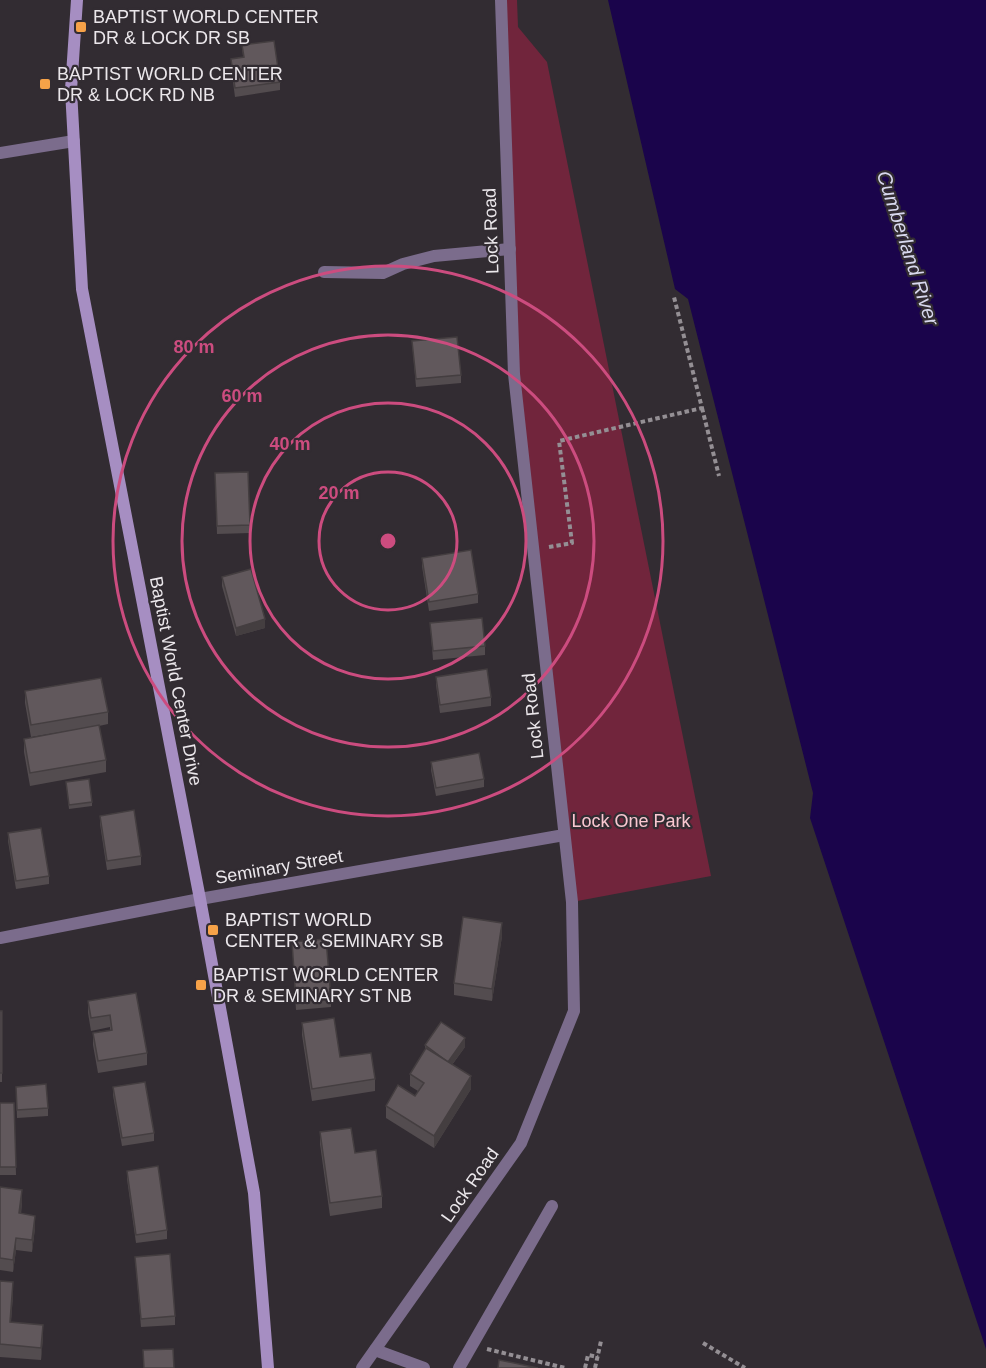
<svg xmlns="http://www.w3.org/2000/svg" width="986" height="1368" viewBox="0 0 986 1368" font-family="Helvetica,sans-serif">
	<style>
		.green { fill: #71253c }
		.water { fill: #1a044b }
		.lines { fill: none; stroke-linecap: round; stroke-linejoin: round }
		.path { stroke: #948f94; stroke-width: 4; stroke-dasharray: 4.5 3; stroke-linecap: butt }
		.lane { stroke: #7b6c8c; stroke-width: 12 }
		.street { stroke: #7b6c8c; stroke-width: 12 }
		.secondary { stroke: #a68ec2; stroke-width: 12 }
		.wall { fill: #534c4f }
		.shaded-wall { fill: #443e40 }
		.building { fill: #61585c; stroke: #443e40; stroke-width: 1.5 }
		.ring { fill: none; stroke: #cc4c7f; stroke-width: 3 }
		.poi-dot { fill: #f6a248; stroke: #322c32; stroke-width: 2 }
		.labels { text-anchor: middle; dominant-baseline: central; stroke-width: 4.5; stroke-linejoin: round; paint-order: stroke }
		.poi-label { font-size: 18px; fill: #ebe7eb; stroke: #322c32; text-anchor: start }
		.street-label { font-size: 18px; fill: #ebe7eb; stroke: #322c32 }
		.park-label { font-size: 18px; fill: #fac7d1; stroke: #322c32 }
		.water-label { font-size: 20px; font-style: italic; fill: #d8d8ee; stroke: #322c32 }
		.centre { fill: #cc4c7f; stroke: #322c32; stroke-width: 3 }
		.ring-label { font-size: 18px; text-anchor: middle; font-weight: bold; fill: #cc4c7f; stroke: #322c32; stroke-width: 4.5; stroke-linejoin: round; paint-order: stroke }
	</style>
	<rect width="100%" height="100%" fill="#322c32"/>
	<!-- green -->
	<path class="green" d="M501,0h16l1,27 29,35 164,814 -139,26 -58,-528z"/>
	<!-- water -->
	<path class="water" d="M608,0h378v1349l-176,-531 3,-25 -125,-494 -13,-10z"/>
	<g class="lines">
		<!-- path -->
		<g class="path">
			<path d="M702,408l17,68"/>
			<path d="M549,547l23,-4 -13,-102 143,-33 -28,-111"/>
			<path d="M703,1343l42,25"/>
			<path d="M487,1349l78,19"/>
			<path d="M585,1368l3,-13 10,2"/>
			<path d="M595,1368l6,-27"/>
		</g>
		<!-- lane -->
		<g class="lane">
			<path d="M0,153l74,-12"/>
			<path d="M324,272l59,1 20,-9 31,-8 76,-7"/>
			<path d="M375,1350l49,18"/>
			<path d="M459,1368l93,-162"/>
		</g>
		<!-- street -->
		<g class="street">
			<path d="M0,938l200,-39 364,-64"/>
			<path d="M362,1368l159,-225 53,-132 -2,-109 -58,-528 -13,-374"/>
		</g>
		<!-- secondary -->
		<path class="secondary" d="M77,0l-6,90 11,199 118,610 54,294 14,175"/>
	</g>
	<!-- wall -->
	<g class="wall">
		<path d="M242,45l38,37v8l-45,7 -4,-30v-8l12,-2z"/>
		<path d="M412,341l49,34v8l-45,4z"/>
		<path d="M248,472l2,61 -33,1 -2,-61z"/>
		<path d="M422,558l56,36v9l-49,8 -7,-45z"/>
		<path d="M222,577l43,51 -29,8 -14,-50z"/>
		<path d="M430,623l55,23v9l-52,5z"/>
		<path d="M436,677l55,20v9l-51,7 -4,-28z"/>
		<path d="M25,691l83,21v12l-9,2 7,34v12l-76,14 -6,-34v-13l60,-11 -53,9 -6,-34z"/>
		<path d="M431,762l53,17v8l-48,9 -5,-26z"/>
		<path d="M66,782l26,20v4l-23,3z"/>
		<path d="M100,816l41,40v9l-34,5 -7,-46z"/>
		<path d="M8,833l41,43v8l-33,5 -8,-48z"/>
		<path d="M502,936l-10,65 -38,-6v-12z"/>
		<path d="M292,942l39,57v8l-35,3z"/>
		<path d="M136,993l11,60v12l-49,8 -5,-28v-12l17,-3v-3l-19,4 -3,-18v-12z"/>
		<rect x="0" y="1011" width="2" height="71"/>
		<path d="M302,1023l38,34 35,22v12l-63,10 -10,-66z"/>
		<path d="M425,1045l40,2 -13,18 19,24 -37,59 -48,-30v-12l29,-10 3,-5 -8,-5v-12l15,-24z"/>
		<path d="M16,1087l32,21v8l-31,2z"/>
		<path d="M113,1087l41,46v8l-32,5 -9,-51z"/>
		<path d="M0,1103h14l2,72h-16z"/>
		<path d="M320,1132l35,21 27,43v12l-52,8 -10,-72z"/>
		<path d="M127,1171l40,59v9l-31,4 -9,-64z"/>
		<path d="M0,1187l22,15 -1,12 14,14 -3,24 -16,-2 -3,22 -13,-2z"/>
		<path d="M135,1257l40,59v9l-34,2z"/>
		<path d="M0,1281l13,14 -2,27 32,15 -2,23 -41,-3z"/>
	</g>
	<!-- shaded-wall -->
	<g class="shaded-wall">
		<path d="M265,619v9l-29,8v-8z"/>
		<path d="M502,923v13l-10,65v-12z"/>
		<path d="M465,1038v9l-17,23v-8z"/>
		<path d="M471,1076v13l-37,59v-12z"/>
		<path d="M22,1190v12l-3,24v-13z"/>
		<path d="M35,1216v12l-3,24v-12z"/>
		<path d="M16,1238v12l-3,22v-12z"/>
		<path d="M13,1282v13l-3,39v-12z"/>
		<path d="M43,1325v12l-2,23v-12z"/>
	</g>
	<!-- building -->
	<g class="building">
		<path d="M274,41l6,41 -45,6 -4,-29 13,-2 -2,-12z"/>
		<path d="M457,337l4,38 -45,4 -4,-38z"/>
		<path d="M248,472l2,53 -33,1 -2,-53z"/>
		<path d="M471,550l7,44 -49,8 -7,-44z"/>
		<path d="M251,569l14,50 -29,9 -14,-51z"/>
		<path d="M482,618l3,28 -52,5 -3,-28z"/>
		<path d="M487,669l4,28 -51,8 -4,-28z"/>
		<path d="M101,678l7,34 -77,13 -6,-34z"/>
		<path d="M99,725l7,35 -76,13 -6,-34z"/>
		<path d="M479,753l5,26 -48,9 -5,-26z"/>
		<path d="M89,779l3,23 -23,3 -3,-23z"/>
		<path d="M134,810l7,46 -34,5 -7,-45z"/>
		<path d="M41,828l8,48 -33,5 -8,-48z"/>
		<path d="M463,917l39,6 -10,66 -38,-6z"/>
		<path d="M326,939l5,60 -35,2 -4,-59z"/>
		<path d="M136,993l11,60 -49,8 -5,-28 19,-3 -2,-15 -19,3 -3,-17z"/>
		<rect x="0" y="1011" width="2" height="62"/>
		<path d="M334,1018l6,39 31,-4 4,26 -63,10 -10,-66z"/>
		<path d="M441,1022l24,16 -17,24 -23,-17z"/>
		<path d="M426,1048l45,28 -37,60 -48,-30 12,-21 17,11 9,-13 -14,-9z"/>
		<path d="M145,1082l9,51 -32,5 -9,-51z"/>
		<path d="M46,1084l2,24 -31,2 -1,-23z"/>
		<path d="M0,1103h14l2,64h-16z"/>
		<path d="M351,1128l4,25 21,-3 6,46 -52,7 -10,-71z"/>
		<path d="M158,1166l9,64 -31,5 -9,-64z"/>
		<path d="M0,1187l22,3 -3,23 16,3 -3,24 -16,-2 -3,22 -13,-2z"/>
		<path d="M170,1254l5,62 -34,3 -6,-62z"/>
		<path d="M0,1281l13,1 -3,40 33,3 -2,23 -41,-4z"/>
		<path d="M173,1349l1,19h-30l-1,-18z"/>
		<path d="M499,1360l39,8h-40z"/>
	</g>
	<!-- distance rings -->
	<g class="ring">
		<circle cx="388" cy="541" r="69"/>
		<circle cx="388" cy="541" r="138"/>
		<circle cx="388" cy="541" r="206"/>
		<circle cx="388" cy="541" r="275"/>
	</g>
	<!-- markers -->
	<g class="poi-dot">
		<rect x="75" y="21" width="12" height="12" rx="3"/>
		<rect x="39" y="78" width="12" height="12" rx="3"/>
		<rect x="207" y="924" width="12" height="12" rx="3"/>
		<rect x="195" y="979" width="12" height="12" rx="3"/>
	</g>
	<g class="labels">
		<!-- poi labels -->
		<g class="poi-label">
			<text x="93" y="17">BAPTIST WORLD CENTER<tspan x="93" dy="21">DR &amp; LOCK DR SB</tspan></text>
			<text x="57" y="74">BAPTIST WORLD CENTER<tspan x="57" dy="21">DR &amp; LOCK RD NB</tspan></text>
			<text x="225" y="920">BAPTIST WORLD<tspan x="225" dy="21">CENTER &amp; SEMINARY SB</tspan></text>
			<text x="213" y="975">BAPTIST WORLD CENTER<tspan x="213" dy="21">DR &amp; SEMINARY ST NB</tspan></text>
		</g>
		<!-- street labels -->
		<g class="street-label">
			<text transform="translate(491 231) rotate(-92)">Lock Road</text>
			<text transform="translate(176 681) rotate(79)">Baptist World Center Drive</text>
			<text transform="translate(533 716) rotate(-96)">Lock Road</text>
			<text transform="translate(279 867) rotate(-10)">Seminary Street</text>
			<text transform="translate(470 1185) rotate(-55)">Lock Road</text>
		</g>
		<!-- park labels -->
		<g class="park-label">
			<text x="631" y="821">Lock One Park</text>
		</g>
		<!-- water labels -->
		<g class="water-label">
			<text transform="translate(908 248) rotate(72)">Cumberland River</text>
		</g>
	</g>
	<circle cx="388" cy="541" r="9" class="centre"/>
	<g class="ring-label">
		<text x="194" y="353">80 m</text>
		<text x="242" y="402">60 m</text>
		<text x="290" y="450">40 m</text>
		<text x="339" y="499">20 m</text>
	</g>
</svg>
